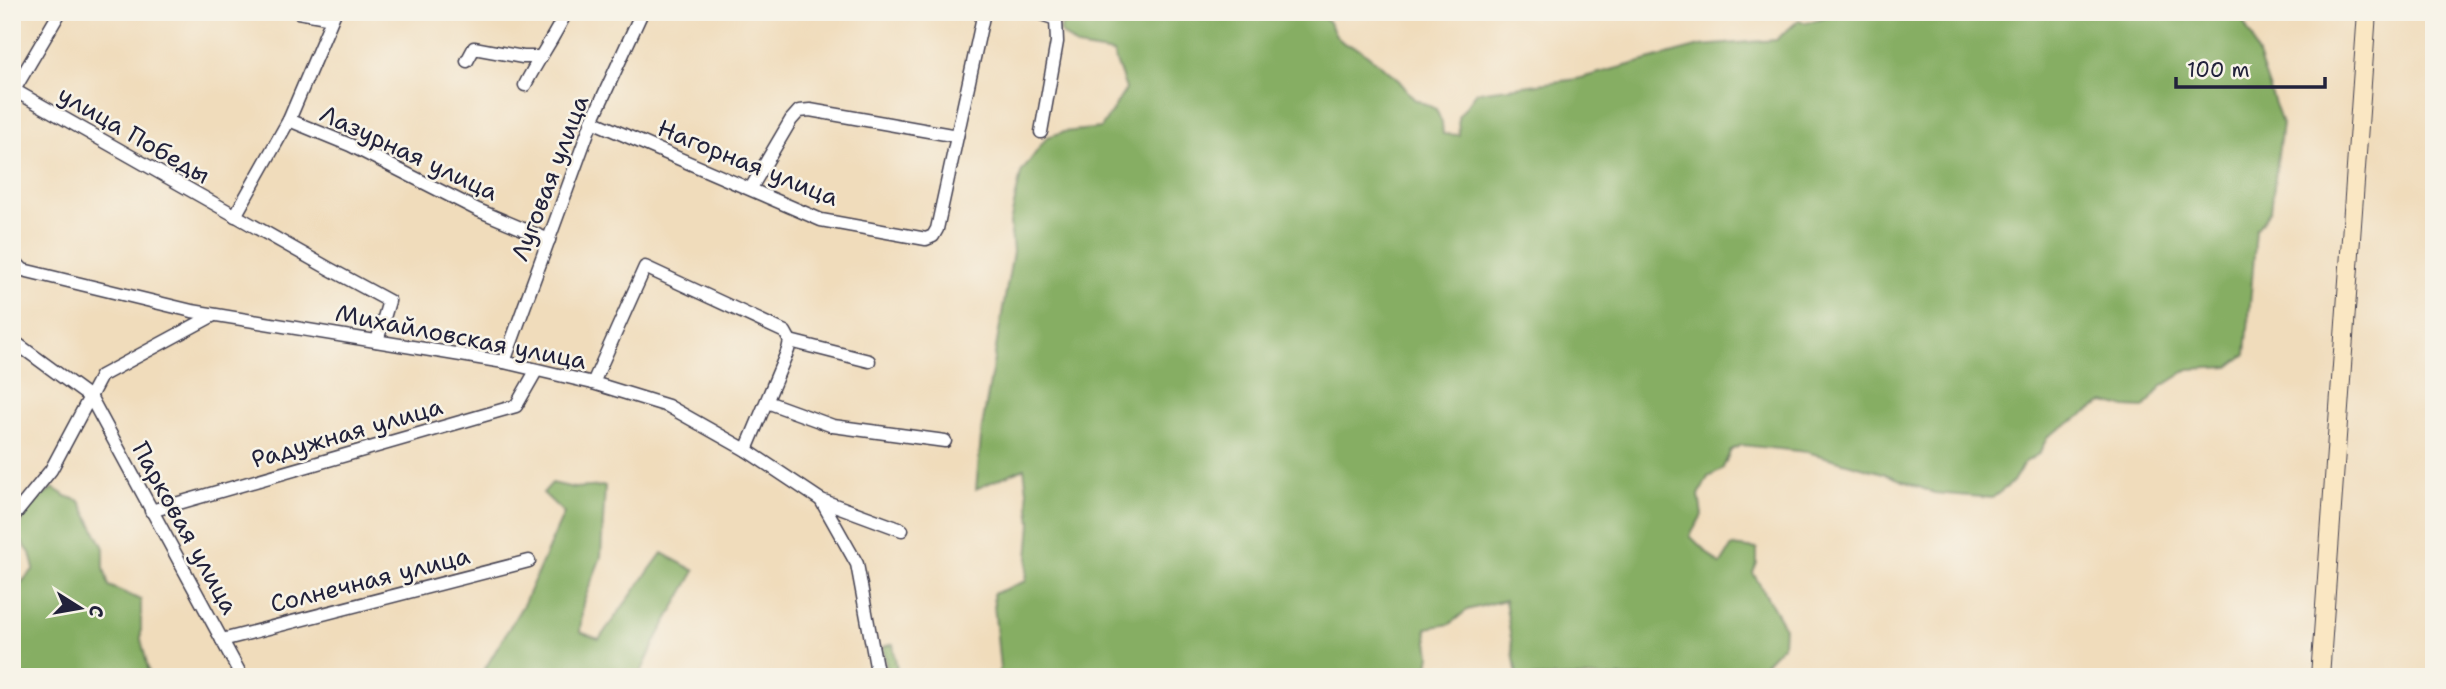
<svg xmlns="http://www.w3.org/2000/svg" width="2446" height="689" viewBox="0 0 2446 689" font-family="'Shantell Sans',sans-serif">
	<style>
		.forest { fill: #86ae64; stroke: #546850; stroke-width: 2 }
		.lines { fill: none; stroke-linecap: round; stroke-linejoin: round }
		.minor-casing { stroke: #413e4e; stroke-width: 15 }
		.secondary-casing { stroke: #413e4e; stroke-width: 20 }
		.minor { stroke: #fff; stroke-width: 12 }
		.secondary { stroke: #fae7c3; stroke-width: 18 }
		.labels { text-anchor: middle; dominant-baseline: central; stroke-width: 5; stroke-linejoin: round; paint-order: stroke }
		.street-label { font-size: 24px; fill: #22223b; stroke: #f7f3e8 }
	</style>
	<rect width="100%" height="100%" fill="#f7f3e8"/>
	<filter id="ink" filterUnits="userSpaceOnUse"><feTurbulence type="fractalNoise" baseFrequency=".0143" numOctaves="2"/><feDisplacementMap in="SourceGraphic" scale="14" xChannelSelector="R" yChannelSelector="G"/><feConvolveMatrix kernelMatrix="1 2 1 2 8 2 1 2 1" color-interpolation-filters="sRGB"/></filter>
	<filter id="wash" filterUnits="userSpaceOnUse"><feTurbulence type="fractalNoise" baseFrequency=".00686" numOctaves="4" result="noise"/><feDisplacementMap in="SourceGraphic" scale="28" xChannelSelector="R" yChannelSelector="G"/><feGaussianBlur stdDeviation="1.57" result="paint"/><feColorMatrix in="noise" values="0 0 0 0 0 0 0 0 0 0 0 0 0 0 0 0 0 1.4 0 .05"/><feComposite in="paint" operator="in"/></filter>
	<g filter="url(#wash)">
		<rect width="100%" height="100%" fill="#f0dcbb"/>
		<!-- forest -->
		<g class="forest">
			<path d="M1065,12h251l12,9 9,16 8,7 12,3 39,30 18,22 22,10 6,14 1,11 16,1 -1,-18 19,-25 100,-13 123,-33 76,-6 23,-20 7,3 34,-11h398l14,26 30,86 -11,85 -15,21 -10,124 -17,13 -40,2 -28,18 -17,21 -19,-1 -21,-5 -57,35 -7,16 -16,10 -12,20 -20,15 -58,-5 -51,-20 -76,-21 -65,-7 -11,5 -9,20 -14,7 -9,18 3,20 -12,21 30,29 12,-19 25,3v14l-4,10 31,53 -1,19 -31,32h-235l-12,-77 -38,10 -17,14 -24,4 4,27 -4,22h-430l4,-8 -7,-75 33,-13 5,-58 -7,-55 -48,21 6,-62 31,-175 -3,-29 11,-50 26,-36 16,-5 38,-4 25,-39 -13,-36 -36,-6 -17,-15z"/>
			<path d="M552,483l22,5 31,-2 -4,71 -18,46 -3,29 19,7 63,-86 33,18 -37,65 -19,41h-159l44,-74 40,-90 -21,-20z"/>
			<path d="M53,488l13,8 14,5 24,47v20l5,18 32,14v39l9,38h-138v-97l6,6 16,-17 -4,-16 -13,-17 9,-27 9,-14 7,2z"/>
			<path d="M893,644l5,33h-10l-5,-30z"/>
		</g>
	</g>
	<g filter="url(#ink)">
		<g class="lines">
			<defs>
				<g id="minor">
					<path d="M298,12l34,6"/>
					<path d="M1035,12l21,7 1,23 -16,90"/>
					<path d="M467,61l7,-13 49,9h16"/>
					<path d="M525,85c13,-26 29,-47 41,-73"/>
					<path d="M12,89l316,179 61,33 -12,40"/>
					<path d="M14,90l46,-78"/>
					<path d="M289,120l61,25 128,65 71,30"/>
					<path d="M592,121l229,99 105,19 7,-3 4,-7 47,-217"/>
					<path d="M751,188l40,-68 8,-9 11,-1 147,26"/>
					<path d="M235,216l54,-96 46,-108"/>
					<path d="M12,258l11,12 169,41 312,51 89,21 75,23 78,44 75,50 36,64 21,113"/>
					<path d="M12,340l79,58 151,279"/>
					<path d="M790,341l79,20"/>
					<path d="M504,362l88,-241 50,-109"/>
					<path d="M593,383l52,-116 140,65 5,9"/>
					<path d="M767,402l66,24 112,15"/>
					<path d="M746,450l42,-100 2,-9"/>
					<path d="M821,500l81,30"/>
					<path d="M151,511l365,-105 20,-35"/>
					<path d="M12,518l39,-48 50,-94 113,-61"/>
					<path d="M222,640l307,-79"/>
				</g>
				<path id="secondary" d="M2320,677l47,-665"/>
			</defs>
			<!-- minor casing -->
			<use href="#minor" class="minor-casing"/>
			<!-- secondary casing -->
			<use href="#secondary" class="secondary-casing"/>
			<!-- minor -->
			<use href="#minor" class="minor"/>
			<!-- secondary -->
			<use href="#secondary" class="secondary"/>
		</g>
	</g>
	<g class="labels">
		<!-- street labels -->
		<g class="street-label">
			<text transform="translate(134 135) rotate(30)">улица Победы</text>
			<text transform="translate(409 153) rotate(25)">Лазурная улица</text>
			<text transform="translate(748 163) rotate(22)">Нагорная улица</text>
			<text transform="translate(550 178) rotate(-69)">Луговая улица</text>
			<text transform="translate(461 337) rotate(11)">Михайловская улица</text>
			<text transform="translate(347 433) rotate(-16)">Радужная улица</text>
			<text transform="translate(185 528) rotate(61)">Парковая улица</text>
			<text transform="translate(370 580) rotate(-14)">Солнечная улица</text>
		</g>
	</g>
	<!-- margin -->
	<rect width="2446" height="689" fill="none" stroke="#f7f3e8" stroke-width="42"/>
	<!-- north arrow -->
	<g transform="translate(80 608) rotate(101)" stroke="#f7f3e8" stroke-width="5" paint-order="stroke">
	<path d="M0-5L12 26L0 18L-12 26Z" fill="#22223b"/>
	<text y="-10" font-size="19" font-weight="bold" text-anchor="middle" fill="#22223b">С</text>
	</g>
	<!-- scale -->
	<path d="M2176 77v10h149v-10" fill="none" stroke="#22223b" stroke-width="3.5"/>
	<text x="2187" y="77" font-size="21" fill="#22223b" stroke="#f7f3e8" stroke-width="5" paint-order="stroke">100 m</text>
</svg>
